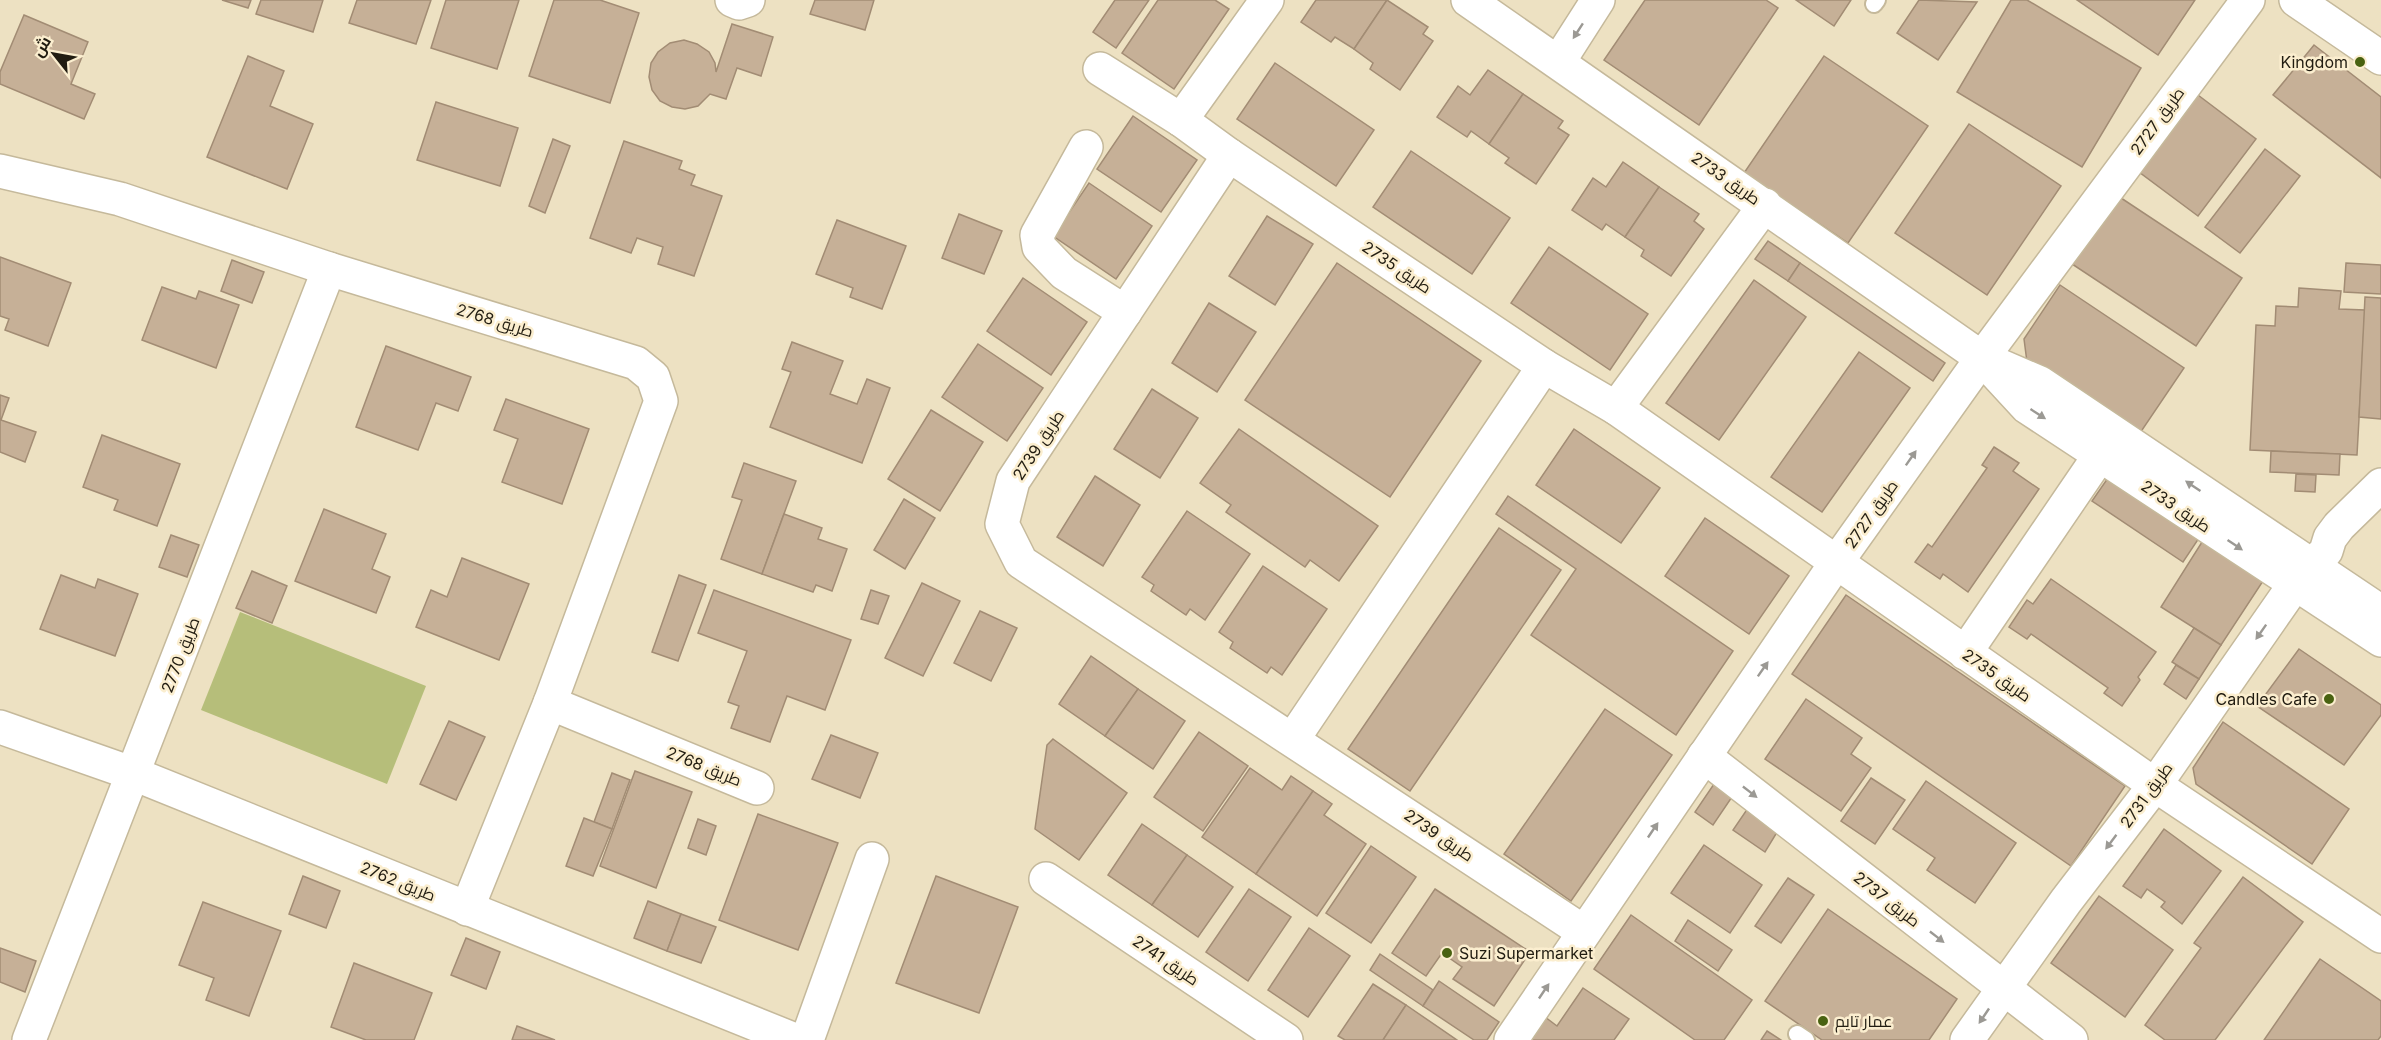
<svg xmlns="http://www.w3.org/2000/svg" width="2381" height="1040" viewBox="0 0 2381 1040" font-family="Inter,Cairo,sans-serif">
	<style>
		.green { fill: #b6be7a }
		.building { fill: #c6b097; stroke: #a28c74; stroke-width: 1.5 }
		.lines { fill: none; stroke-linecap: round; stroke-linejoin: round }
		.service-casing { stroke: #c5b99b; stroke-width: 20 }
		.minor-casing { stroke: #c5b99b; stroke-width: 36 }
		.service { stroke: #fff; stroke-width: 16 }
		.minor { stroke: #fff; stroke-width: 33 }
		.oneway { fill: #9b9994 }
		.poi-dot { fill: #496211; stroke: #fbeecf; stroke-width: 2 }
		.labels { text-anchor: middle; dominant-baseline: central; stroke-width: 5; stroke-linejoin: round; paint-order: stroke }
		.poi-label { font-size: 16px; fill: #211c11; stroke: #fbeecf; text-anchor: end }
		.street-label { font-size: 16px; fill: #211c11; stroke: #fbeecf }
	</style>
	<rect width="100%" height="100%" fill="#ede1c2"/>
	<!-- green -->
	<path class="green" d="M240,612l186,74 -39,98 -186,-74z"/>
	<!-- building -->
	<g class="building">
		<path d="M222,0h29l-3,8z"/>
		<path d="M261,0h62l-10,32 -57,-18z"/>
		<path d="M357,0h74l-15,44 -67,-21z"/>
		<path d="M446,0h73l-22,69 -66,-21z"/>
		<path d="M554,0h46l39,13 -29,90 -81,-27z"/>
		<path d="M815,0h59l-9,30 -55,-16z"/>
		<path d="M1115,0h34l-33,48 -23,-16z"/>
		<path d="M1158,0h57l14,9 -55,80 -52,-36z"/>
		<path d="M1316,0h71l-33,49 -19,-12 -4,5 -30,-20z"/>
		<path d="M1387,0l41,27 -5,7 10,7 -33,49 -30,-21 3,-6 -19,-14z"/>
		<path d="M1645,0h121l12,8 -79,117 -95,-65z"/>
		<path d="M1796,0h55l-17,26z"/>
		<path d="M1919,0l58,2 -39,58 -41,-27z"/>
		<path d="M2011,0h16l114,68 -59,99 -125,-75z"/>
		<path d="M2077,0h118l-37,55z"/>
		<path d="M24,15l64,27 -17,42 24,10 -11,25 -84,-35v-12z"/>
		<path d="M732,24l41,13 -12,39 -24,-8 -11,31 -16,-5 -12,12 -13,3 -13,-2 -12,-6 -8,-11 -3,-13 2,-14 7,-11 12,-9 14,-3 13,4 12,8 6,11 1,9z"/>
		<path d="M2314,45l67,52v81l-108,-83z"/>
		<path d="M248,56l36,15 -14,35 43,18 -26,65 -80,-32z"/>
		<path d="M1824,56l104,70 -80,117 -104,-70z"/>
		<path d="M1275,63l99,67 -38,56 -99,-67z"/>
		<path d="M1488,70l35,24 -34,50 -18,-13 -4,6 -30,-20 21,-31 12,9z"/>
		<path d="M2190,89l66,50 -58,77 -67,-50z"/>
		<path d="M1523,94l40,27 -5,7 11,7 -33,49 -31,-21 4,-5 -20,-14z"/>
		<path d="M436,102l82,26 -18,58 -83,-26z"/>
		<path d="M1133,116l64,44 -36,52 -64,-43z"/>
		<path d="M1969,124l92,62 -74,109 -92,-62z"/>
		<path d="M553,139l17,7 -25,67 -16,-7z"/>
		<path d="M624,141l58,20 -3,8 16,6 -4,10 31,11 -28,80 -36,-12 5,-17 -26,-9 -6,15 -41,-15z"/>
		<path d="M2265,149l35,27 -60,77 -35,-26z"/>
		<path d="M1411,151l99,67 -38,56 -99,-67z"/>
		<path d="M1623,162l36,25 -34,50 -19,-13 -4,6 -30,-20 21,-32 13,9z"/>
		<path d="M1089,183l63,43 -36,53 -63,-43z"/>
		<path d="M1659,187l40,27 -5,7 10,8 -33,47 -30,-20 3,-6 -19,-13z"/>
		<path d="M2118,196l124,82 -46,68 -124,-82z"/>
		<path d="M959,214l43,17 -18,43 -42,-16z"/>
		<path d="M1267,216l46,28 -38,61 -46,-29z"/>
		<path d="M837,220l69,26 -24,63 -32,-12 3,-9 -37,-14z"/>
		<path d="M1768,241l32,22 -12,18 -33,-22z"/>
		<path d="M1549,247l99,67 -38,56 -99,-67z"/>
		<path d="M0,257l71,26 -23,63 -43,-16 4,-11 -9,-3z"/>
		<path d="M232,260l32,12 -12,31 -31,-12z"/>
		<path d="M1337,263l144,98 -91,136 -145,-97z"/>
		<path d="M1800,263l145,100 -12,18 -145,-100z"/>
		<path d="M2346,263l35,2v29l-37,-2z"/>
		<path d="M1023,278l64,44 -36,53 -64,-44z"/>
		<path d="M1754,280l52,37 -87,123 -53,-37z"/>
		<path d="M2060,285l124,83 -46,68 -111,-74 -3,-23z"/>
		<path d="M162,287l34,12 3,-8 40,14 -23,63 -74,-28z"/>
		<path d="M2299,288l42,3 -2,18 26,1 -8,145 -107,-5 6,-125 19,1 1,-20 22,1z"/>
		<path d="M2365,297l16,1v121l-22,-2z"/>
		<path d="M1209,303l47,29 -39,60 -45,-29z"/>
		<path d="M792,342l51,19 -13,33 27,10 10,-25 23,9 -28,75 -92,-36 21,-55 -9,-3z"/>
		<path d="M978,344l65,44 -36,53 -65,-44z"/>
		<path d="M386,346l85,31 -13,34 -22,-8 -18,47 -62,-23z"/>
		<path d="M1859,352l51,36 -88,124 -51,-35z"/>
		<path d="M1152,389l46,29 -38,60 -46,-29z"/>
		<path d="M0,395l9,3 -8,22 35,12 -11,30 -25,-10z"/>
		<path d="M506,399l83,30 -27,75 -60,-22 16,-43 -24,-9z"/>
		<path d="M931,410l52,32 -43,69 -52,-32z"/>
		<path d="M1239,429l139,97 -39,55 -29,-21 -5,7 -79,-55 5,-7 -31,-22z"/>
		<path d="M1574,429l86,59 -39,55 -85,-58z"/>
		<path d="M102,435l78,29 -23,62 -43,-16 4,-10 -35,-13z"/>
		<path d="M1994,447l25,16 -6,8 26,18 -71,103 -25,-18 -3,5 -25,-17 13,-18 4,3 55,-79 -5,-3z"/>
		<path d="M2271,451l69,3 -1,21 -69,-3z"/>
		<path d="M744,463l52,18 -34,93 -41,-15 21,-59 -10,-3z"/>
		<path d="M2296,474l20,1 -1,17 -20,-1z"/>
		<path d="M2110,475l91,60 -18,27 -91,-61z"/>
		<path d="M1095,476l45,29 -37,61 -46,-29z"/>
		<path d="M1508,496l225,155 -57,84 -145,-100 45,-66 -80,-55z"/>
		<path d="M904,499l31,19 -30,51 -31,-19z"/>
		<path d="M324,509l62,25 -14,35 18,8 -14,36 -81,-32z"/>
		<path d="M1187,511l63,43 -45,66 -15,-11 -4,6 -35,-24 3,-6 -12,-8z"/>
		<path d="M784,514l38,14 -4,11 29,10 -15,42 -16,-6 -3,7 -51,-18z"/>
		<path d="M1705,518l84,58 -40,58 -84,-58z"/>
		<path d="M1499,528l62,42 -151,221 -62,-42z"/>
		<path d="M171,535l28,10 -12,32 -28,-10z"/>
		<path d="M2202,542l61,39 -42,64 -60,-38z"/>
		<path d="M462,558l67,26 -30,76 -83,-33 15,-37 16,7z"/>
		<path d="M1263,566l64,43 -45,66 -11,-8 -4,6 -37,-25 3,-6 -14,-10z"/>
		<path d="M252,571l35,15 -15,37 -36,-15z"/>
		<path d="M61,575l34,13 3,-9 40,15 -23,62 -75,-27z"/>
		<path d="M679,575l27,10 -28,76 -26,-9z"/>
		<path d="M2051,579l105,73 -18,25 2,3 -18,26 -18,-13 4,-5 -77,-54 -4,5 -18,-12 18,-27 6,4z"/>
		<path d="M922,583l38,18 -37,75 -38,-18z"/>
		<path d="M714,590l137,50 -26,70 -38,-14 -17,46 -39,-14 8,-22 -11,-4 19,-51 -49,-18z"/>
		<path d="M871,590l18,6 -11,28 -17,-5z"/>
		<path d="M1846,595l279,191 -54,80 -279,-192z"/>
		<path d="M980,611l37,17 -26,53 -37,-18z"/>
		<path d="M2194,628l27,17 -22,34 -27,-17z"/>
		<path d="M2299,649l82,56v10l-37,50 -87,-59z"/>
		<path d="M1091,656l47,33 -33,47 -46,-32z"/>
		<path d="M2176,665l23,14 -13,20 -22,-15z"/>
		<path d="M1138,689l47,32 -32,48 -48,-33z"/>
		<path d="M1806,699l56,39 -11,16 20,14 -30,43 -76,-52z"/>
		<path d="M1605,709l67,46 -101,146 -67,-47z"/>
		<path d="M449,721l36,16 -29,63 -36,-16z"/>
		<path d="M2223,722l126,87 -37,55 -116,-80 -3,-16z"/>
		<path d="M1199,732l49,34 -45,65 -49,-34z"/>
		<path d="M831,735l47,18 -18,45 -48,-19z"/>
		<path d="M1053,739l74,54 -48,67 -44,-31 12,-84z"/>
		<path d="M1250,768l32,22 9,-14 22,15 -57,83 -54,-37z"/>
		<path d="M635,771l57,21 -36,96 -56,-22z"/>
		<path d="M612,773l18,7 -18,49 -18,-7z"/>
		<path d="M1871,778l34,22 -30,44 -34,-23z"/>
		<path d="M1716,781l18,13 -21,31 -18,-13z"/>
		<path d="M1926,781l90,62 -41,60 -48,-33 8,-12 -42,-29z"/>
		<path d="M1313,791l19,13 -8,11 42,29 -49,72 -61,-42z"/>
		<path d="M1748,808l31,21 -14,23 -32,-22z"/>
		<path d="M758,814l80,29 -40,107 -79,-30z"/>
		<path d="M584,818l28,11 -19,47 -27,-10z"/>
		<path d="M698,819l18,7 -10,29 -18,-7z"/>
		<path d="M1142,824l45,31 -35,50 -44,-30z"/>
		<path d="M2164,829l57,42 -39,53 -21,-17 4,-5 -18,-13 -6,9 -18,-12z"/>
		<path d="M1704,845l58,40 -32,48 -59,-40z"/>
		<path d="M1371,846l45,31 -45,66 -45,-30z"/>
		<path d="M1187,855l46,32 -35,50 -46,-32z"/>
		<path d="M303,876l37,15 -14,37 -37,-14z"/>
		<path d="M936,876l82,31 -39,106 -83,-30z"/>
		<path d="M2243,877l60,45 -88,118h-50l-20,-15 56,-77 -7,-5z"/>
		<path d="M1788,878l26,17 -33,48 -26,-17z"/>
		<path d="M1249,889l42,28 -43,64 -42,-29z"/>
		<path d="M1435,889l95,63 -36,54 -41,-27 9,-12 -20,-14 -16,23 -34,-23z"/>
		<path d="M2099,896l74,54 -48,67 -74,-54z"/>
		<path d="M648,901l33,13 -14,37 -33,-13z"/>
		<path d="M203,902l78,29 -32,85 -43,-16 8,-22 -35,-13z"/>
		<path d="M1828,909l129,90 -28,41h-107l-57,-39z"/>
		<path d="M681,914l35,13 -15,36 -34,-12z"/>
		<path d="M1631,915l121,85 -28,40h-29l-101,-71z"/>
		<path d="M1688,920l44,30 -14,21 -43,-30z"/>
		<path d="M1309,928l41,28 -42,61 -40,-27z"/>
		<path d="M466,938l34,14 -14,37 -35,-14z"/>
		<path d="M0,948l36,13 -11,31 -25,-10z"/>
		<path d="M1380,954l53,36 -10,16 -53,-36z"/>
		<path d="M2320,959l61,42v35l-3,4h-114z"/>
		<path d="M354,963l78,30 -18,47h-48l-35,-13z"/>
		<path d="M1439,981l60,41 -12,18h-13l-51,-34z"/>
		<path d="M1373,984l33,21 -23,35h-38l-7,-4z"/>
		<path d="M1583,988l46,31 -15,21h-85l16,-23 12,9z"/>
		<path d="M1406,1005l51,35h-74z"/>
		<path d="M517,1026l38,14h-43z"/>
		<path d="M1767,1031l14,9h-20z"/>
	</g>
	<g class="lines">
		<defs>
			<g id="service">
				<path d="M1874,4l3,-4"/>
				<path d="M1797,1034l9,6"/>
			</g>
			<g id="minor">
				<path d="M732,0l7,3 9,-3"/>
				<path d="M1468,0l514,358 58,25 341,229"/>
				<path d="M2296,0l85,58"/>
				<path d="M1559,61l39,-61"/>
				<path d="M1100,69l81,51 48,35 315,211 72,42 539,377 226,151"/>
				<path d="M1181,120l86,-120"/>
				<path d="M1086,147l-49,88 2,12 25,26 61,39"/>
				<path d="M1229,155l-216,326 -11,43 19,38 563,370"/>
				<path d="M0,171l120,28 209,70 307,94 17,14 8,24 -111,302 -83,206"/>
				<path d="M1991,368l36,39 354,233"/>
				<path d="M1616,408l149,-203"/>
				<path d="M1965,653l135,-198"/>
				<path d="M550,703l207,85"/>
				<path d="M0,727l134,47 661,266"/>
				<path d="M1293,739l251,-373"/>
				<path d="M1704,756l367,284"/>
				<path d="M1046,879l240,161"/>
				<path d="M29,1040l300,-771"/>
				<path d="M807,1040l65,-181"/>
				<path d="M1511,1040l325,-477 146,-205 266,-358"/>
				<path d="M1967,1040l99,-139 89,-116 140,-201 31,-33 4,-13 9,-12 42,-41"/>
			</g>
		</defs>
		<!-- service casing -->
		<use href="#service" class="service-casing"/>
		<!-- minor casing -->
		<use href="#minor" class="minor-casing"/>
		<!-- service -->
		<use href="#service" class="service"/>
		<!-- minor -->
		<use href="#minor" class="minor"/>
	</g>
	<!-- one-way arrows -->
	<defs><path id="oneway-solid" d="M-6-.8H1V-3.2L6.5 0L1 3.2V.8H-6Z" transform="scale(1.5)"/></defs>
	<g class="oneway">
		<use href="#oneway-solid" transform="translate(1578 31) rotate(123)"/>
		<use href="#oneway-solid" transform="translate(2038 414) rotate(33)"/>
		<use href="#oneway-solid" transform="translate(1911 458) rotate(-55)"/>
		<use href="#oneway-solid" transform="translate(2193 486) rotate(-146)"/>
		<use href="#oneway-solid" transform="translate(2235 545) rotate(34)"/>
		<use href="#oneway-solid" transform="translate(2261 632) rotate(125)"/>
		<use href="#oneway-solid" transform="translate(1763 669) rotate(-55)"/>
		<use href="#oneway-solid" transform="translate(1750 792) rotate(38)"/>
		<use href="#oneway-solid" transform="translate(1653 830) rotate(-56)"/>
		<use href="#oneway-solid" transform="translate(2111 842) rotate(127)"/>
		<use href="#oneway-solid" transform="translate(1937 937) rotate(38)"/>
		<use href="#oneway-solid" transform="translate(1544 991) rotate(-56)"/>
		<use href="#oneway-solid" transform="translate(1984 1016) rotate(124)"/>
	</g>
	<!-- markers -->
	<g class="poi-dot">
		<circle cx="2360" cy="62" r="6"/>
		<circle cx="2329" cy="699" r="6"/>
		<circle cx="1447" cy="953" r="6"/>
		<circle cx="1823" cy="1021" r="6"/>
	</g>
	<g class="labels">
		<!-- poi labels -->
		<g class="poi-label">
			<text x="2348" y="62">Kingdom</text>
			<text x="2317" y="699">Candles Cafe</text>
			<text x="1459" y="953" text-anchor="start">Suzi Supermarket</text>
			<text x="1835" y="1021" text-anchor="start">عمار تايم</text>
		</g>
		<!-- street labels -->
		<g class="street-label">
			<text transform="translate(2157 121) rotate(-54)">طريق 2727</text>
			<text transform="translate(1726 178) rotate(35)">طريق 2733</text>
			<text transform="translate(1397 267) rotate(34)">طريق 2735</text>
			<text transform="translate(495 320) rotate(17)">طريق 2768</text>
			<text transform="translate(1038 445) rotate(-57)">طريق 2739</text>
			<text transform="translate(2176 506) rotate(34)">طريق 2733</text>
			<text transform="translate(1871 514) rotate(-55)">طريق 2727</text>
			<text transform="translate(180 655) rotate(-69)">طريق 2770</text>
			<text transform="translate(1997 675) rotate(35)">طريق 2735</text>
			<text transform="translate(704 766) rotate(22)">طريق 2768</text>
			<text transform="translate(2146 795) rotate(-54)">طريق 2731</text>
			<text transform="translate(1439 835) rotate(34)">طريق 2739</text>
			<text transform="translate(398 881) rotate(22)">طريق 2762</text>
			<text transform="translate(1887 899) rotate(38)">طريق 2737</text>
			<text transform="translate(1166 960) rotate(34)">طريق 2741</text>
		</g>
	</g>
	<!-- north arrow -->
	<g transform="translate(54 54) rotate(301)" stroke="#fbeecf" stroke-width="4.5" paint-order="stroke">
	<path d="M0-4.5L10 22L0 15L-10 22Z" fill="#211c11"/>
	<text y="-9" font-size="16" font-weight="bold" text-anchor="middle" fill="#211c11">ش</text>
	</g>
</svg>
